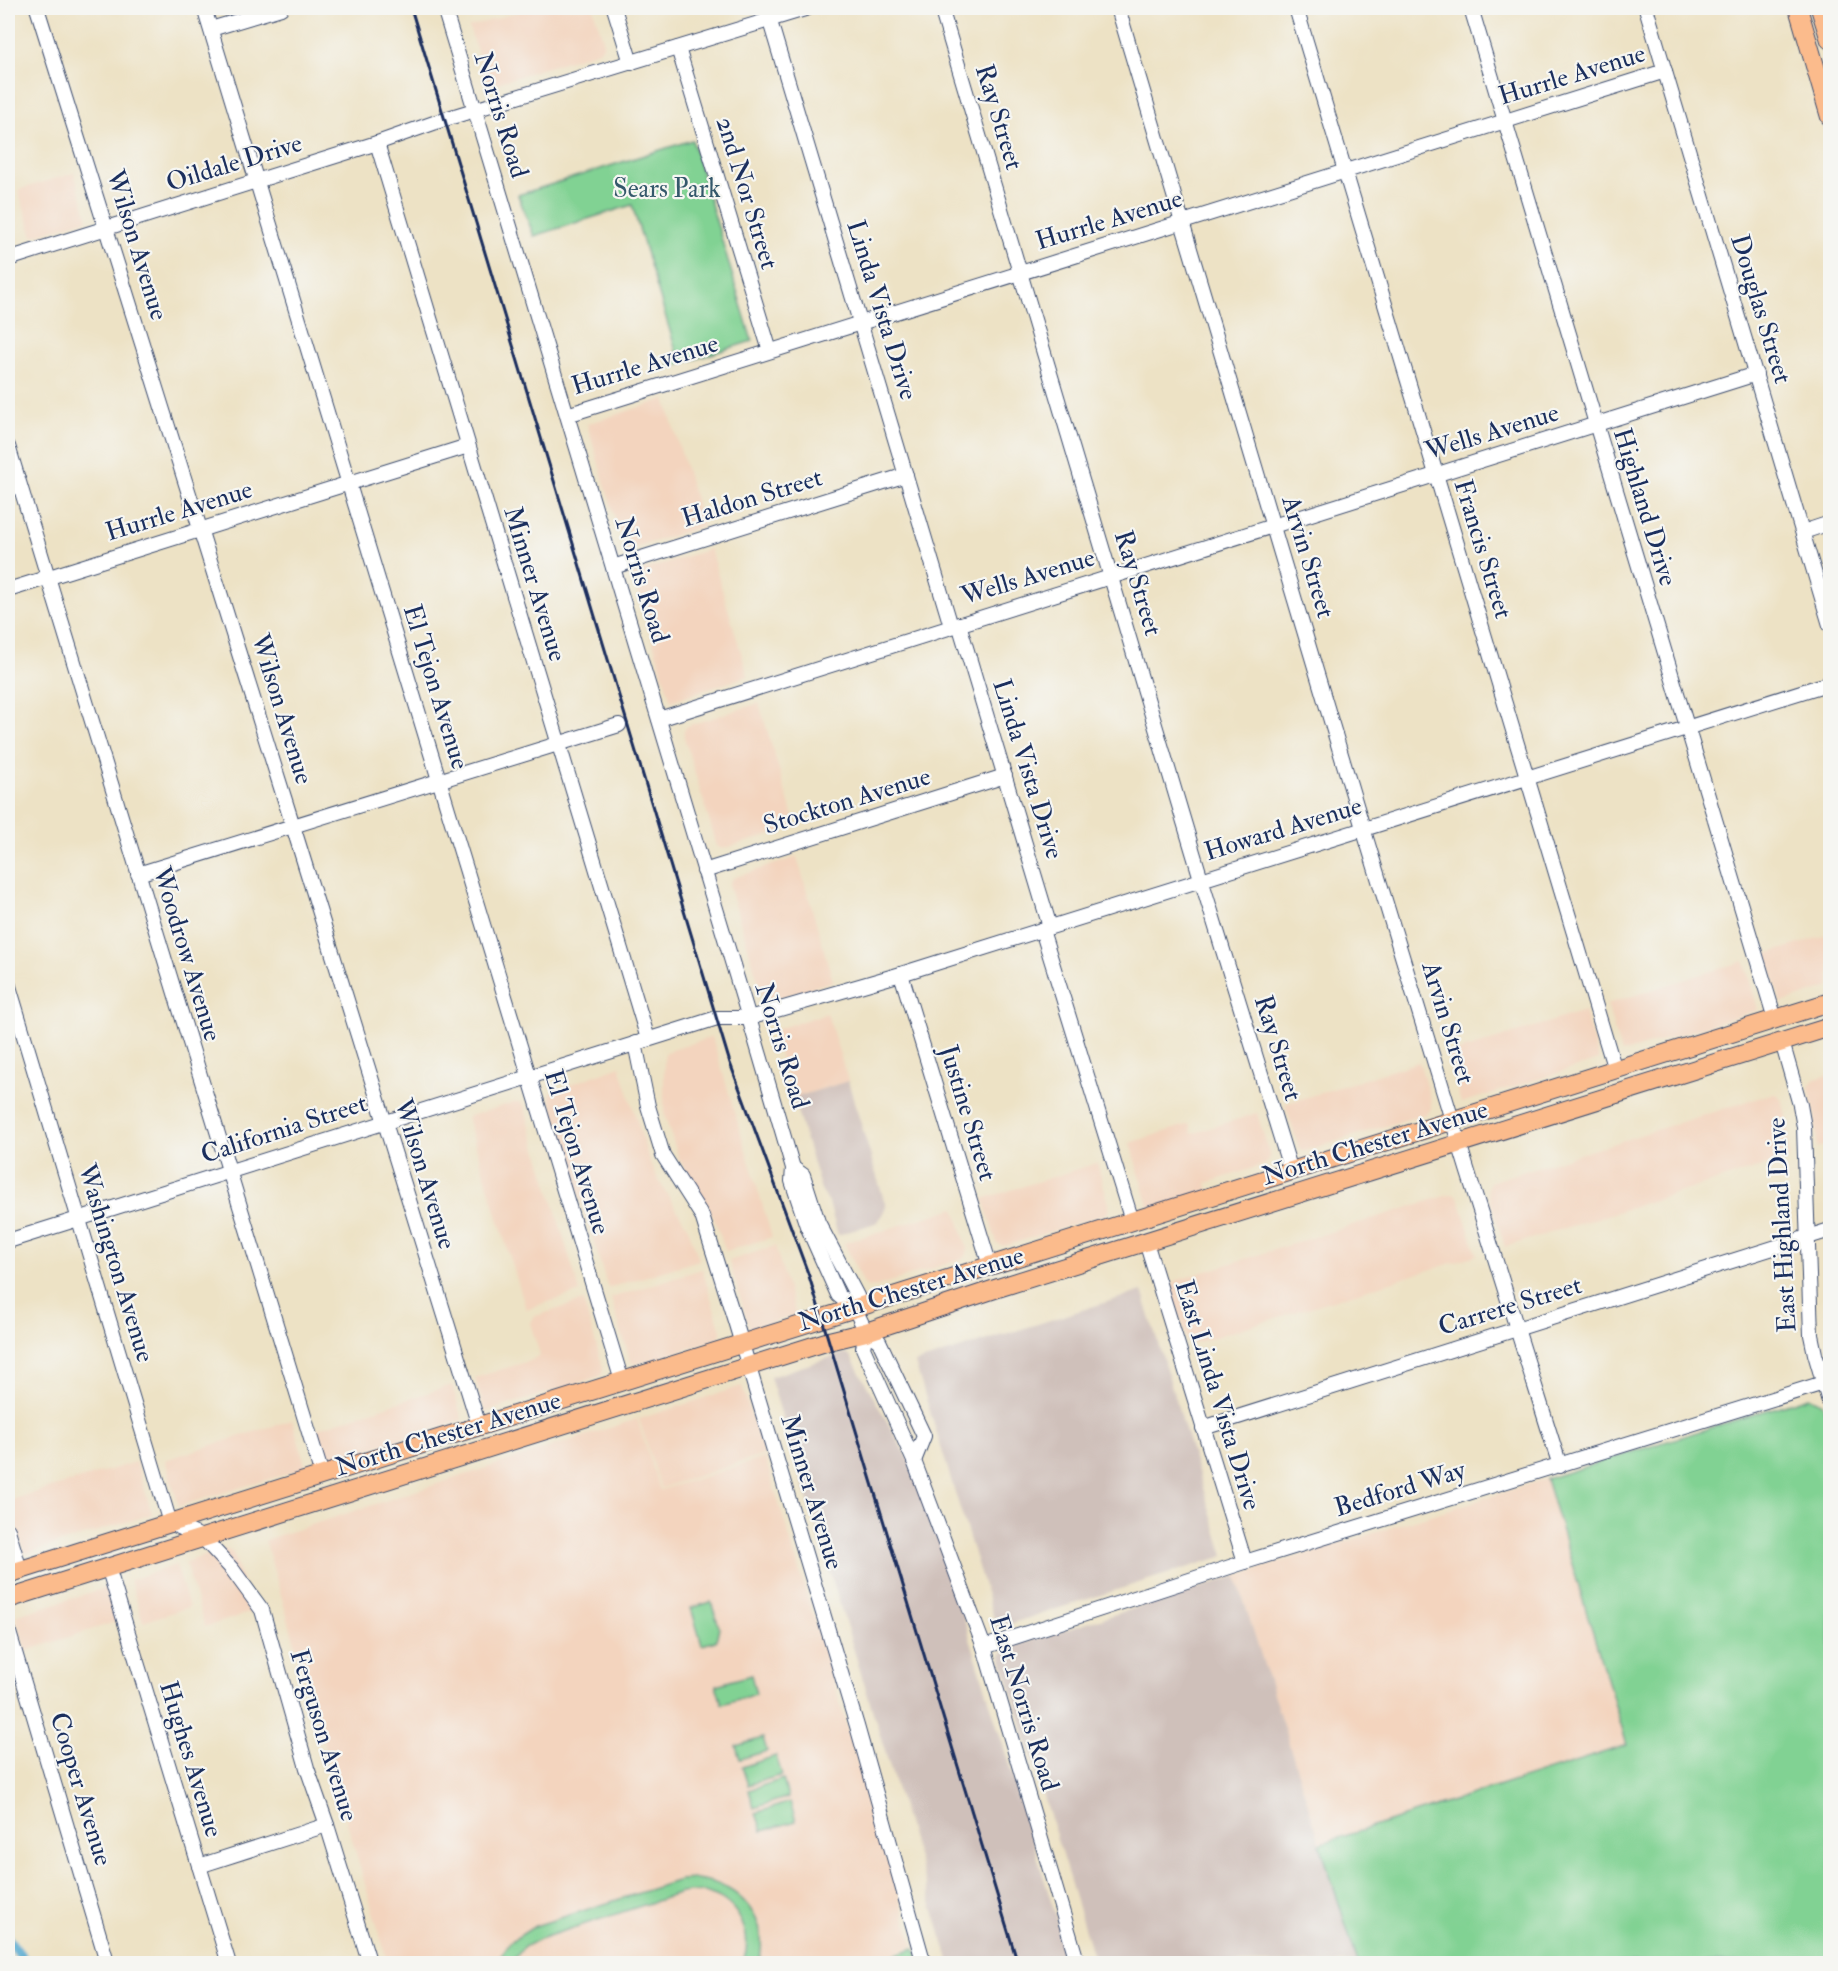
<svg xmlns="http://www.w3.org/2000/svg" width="1838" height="1971" viewBox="0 0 1838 1971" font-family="'IM FELL Double Pica',serif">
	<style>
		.built { fill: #f3d4be }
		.industrial { fill: #cfc0ba }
		.green { fill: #81d293; stroke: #4e8078; stroke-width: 1.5 }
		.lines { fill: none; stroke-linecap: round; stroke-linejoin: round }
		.canal { stroke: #52a8cf; stroke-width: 10 }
		.minor-casing { stroke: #3a4a6d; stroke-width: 16 }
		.major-casing { stroke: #3a4a6d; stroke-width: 20 }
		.minor { stroke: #fff; stroke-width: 14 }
		.major { stroke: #fbbb8c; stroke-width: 18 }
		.rail { stroke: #1b2f5e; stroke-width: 3 }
		.labels { text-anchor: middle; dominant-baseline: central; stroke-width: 4.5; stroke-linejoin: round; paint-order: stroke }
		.street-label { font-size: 26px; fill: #1b2f5e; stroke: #f6f6f2 }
		.park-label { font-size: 26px; fill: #34586b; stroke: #f6f6f2 }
	</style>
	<rect width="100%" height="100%" fill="#f6f6f2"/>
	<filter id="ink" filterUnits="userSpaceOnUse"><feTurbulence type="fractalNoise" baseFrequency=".0167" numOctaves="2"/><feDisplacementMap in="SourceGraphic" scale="12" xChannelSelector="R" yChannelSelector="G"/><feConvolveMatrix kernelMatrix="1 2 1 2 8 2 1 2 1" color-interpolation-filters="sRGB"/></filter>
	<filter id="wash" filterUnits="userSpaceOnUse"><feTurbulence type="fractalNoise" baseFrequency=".008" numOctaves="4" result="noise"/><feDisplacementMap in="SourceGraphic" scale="24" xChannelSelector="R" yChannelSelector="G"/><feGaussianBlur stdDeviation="1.35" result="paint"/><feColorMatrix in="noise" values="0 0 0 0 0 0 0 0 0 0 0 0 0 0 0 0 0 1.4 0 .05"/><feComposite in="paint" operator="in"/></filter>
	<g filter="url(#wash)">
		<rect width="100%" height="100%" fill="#ede2c5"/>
		<!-- built -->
		<g class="built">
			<path d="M531,8h62l10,32v6l-4,5 -102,32 -6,1 -4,-3 -18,-54z"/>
			<path d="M74,173l14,46 -55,17 -15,-46z"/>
			<path d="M665,399l38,127 -78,25 -38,-127z"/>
			<path d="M710,549l38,127 -77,25 -39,-127z"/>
			<path d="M759,703l37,124 -74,22 -5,-3 -33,-109v-6l3,-5z"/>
			<path d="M797,857l36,124 -60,19h-5l-5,-3 -33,-109v-5l3,-5z"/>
			<path d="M1830,934v53l-49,16 -14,-49z"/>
			<path d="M1744,961l14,49 -137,43 -14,-49z"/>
			<path d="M1584,1011l15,49 -138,43 -14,-48z"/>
			<path d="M827,1013l21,68 -55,17 -18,-59v-5l3,-5z"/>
			<path d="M712,1037l60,200 -46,14 -13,-35 -34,-57 -15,-46v-56l2,-5z"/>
			<path d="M1419,1062l12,40v6l-3,5 -124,38 -5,-3 -14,-44z"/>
			<path d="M620,1066l30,97 9,18 29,47 11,32 -91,28 -58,-190 1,-6z"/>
			<path d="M1830,1075v69l-13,4 -2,-33 -6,-27 2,-5 4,-4z"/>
			<path d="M1771,1094h5l4,3 3,6 5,24 1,31 -284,89 -17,-55v-5l2,-5z"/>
			<path d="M515,1102h5l4,4 56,186 -54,17 -59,-192z"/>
			<path d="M1257,1113l12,40v6l-3,5 -59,19 3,11 -59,19 -21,-70 59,-19 3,10z"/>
			<path d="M1097,1163l12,41v5l-3,5 -98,31 -6,1 -5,-3 -14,-44z"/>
			<path d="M1454,1194l4,3 19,58 -288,90 -17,-54v-6l3,-4 273,-86z"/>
			<path d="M955,1208l12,40v6l-3,4 -90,29h-6l-4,-3 -20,-41z"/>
			<path d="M775,1246l21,69 -46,14 -21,-68z"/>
			<path d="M702,1269l19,62 -1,5 -4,4 -77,24h-6l-3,-4 -19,-62z"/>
			<path d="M583,1301l20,67 -1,6 -4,3 -113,35 -10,-34 57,-18 8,-5 -10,-32 3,-6z"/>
			<path d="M452,1385l10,35 -132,41 -14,-32z"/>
			<path d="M742,1386l22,69 -103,33 -22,-69z"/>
			<path d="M637,1419l23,71 105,-32 149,488 -53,18 -473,-1 -123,-423z"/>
			<path d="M292,1420l14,48 -127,38 -14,-46z"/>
			<path d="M136,1462l16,52 -127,40 -17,-53z"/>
			<path d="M1546,1479l81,266 -307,99 -84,-268z"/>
			<path d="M223,1550h5l5,3 19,59 -47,15 -20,-65z"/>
			<path d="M176,1565l13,42 -46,15 -13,-42z"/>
			<path d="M108,1587l10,34 -92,30 -11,-35z"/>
		</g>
		<!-- industrial -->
		<g class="industrial">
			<path d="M848,1081l38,126 -8,15 -40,13 -9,-32 -8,-13 -28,-92z"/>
			<path d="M1142,1291l82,265 -227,72 -82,-265z"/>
			<path d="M841,1354h6l4,3 73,131 146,475h-120l-180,-586z"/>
			<path d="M1236,1576l122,387h-263l-94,-307 4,-7z"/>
		</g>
		<!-- green -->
		<g class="green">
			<path d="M692,140l60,201 -85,27 10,-14 -45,-149 -98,31 -16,-41z"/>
			<path d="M1809,1397l14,7 7,24v535h-472l-38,-119 307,-99 -81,-266z"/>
			<path d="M711,1602l8,25 -3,14 -14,4 -11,-37z"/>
			<path d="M751,1675l5,19 -34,10 -6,-19z"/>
			<path d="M763,1738l4,13 -27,8 -4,-13z"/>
			<path d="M776,1756l6,19 -34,10 -6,-18z"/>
			<path d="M783,1779l5,18 -34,11 -5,-18z"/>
			<path d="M790,1802l6,19 -34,10 -6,-18z"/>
			<path d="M696,1879c44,5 74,39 63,84h-17c13,-27 -4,-61 -32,-69 -9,-4 -19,-2 -29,-1l-142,46 -15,8 -13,16h-15l14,-21 25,-16 145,-46z"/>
			<path d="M915,1948l5,16h-54z"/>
		</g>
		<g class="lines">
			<!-- canal -->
			<path class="canal" d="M8,1939l19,25"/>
		</g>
	</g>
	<g filter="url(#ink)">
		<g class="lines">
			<defs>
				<g id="minor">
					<path d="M37,8l256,818 186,600"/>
					<path d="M204,8l418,1373"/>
					<path d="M444,8l305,1010 44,150 -1,13 15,45 31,69 17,14 11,23 13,9 45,95 -10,25"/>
					<path d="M614,8l17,55"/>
					<path d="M766,8l185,618"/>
					<path d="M941,8l260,871 90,292"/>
					<path d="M1118,8l245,820 104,341 93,297"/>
					<path d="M1296,8l319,1062"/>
					<path d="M1471,8l304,1011"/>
					<path d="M1646,8l184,617"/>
					<path d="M211,29l70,-21"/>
					<path d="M678,48l92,303"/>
					<path d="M377,143l271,896"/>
					<path d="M8,259l369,-116 68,-24 363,-111"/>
					<path d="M567,415l1098,-344"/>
					<path d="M8,446l314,1029"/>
					<path d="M1803,532l27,-9"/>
					<path d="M613,567l293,-92"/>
					<path d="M8,590l460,-144"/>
					<path d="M959,624l91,303"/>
					<path d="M659,719l1097,-345"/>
					<path d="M704,871l301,-95"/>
					<path d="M138,874l481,-149"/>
					<path d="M1042,930l90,291"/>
					<path d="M901,974l89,292"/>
					<path d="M8,983l162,540 32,14 30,32 30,41 45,158 20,57 43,139"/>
					<path d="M1782,1042l18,63 4,22 7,208 4,19 15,51"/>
					<path d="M635,1043l13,63 15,49 39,61 33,105 122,405 67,238"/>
					<path d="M793,1168l10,7 15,47 39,74 -2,13"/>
					<path d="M8,1241l709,-223h32l152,-44 929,-291"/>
					<path d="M1146,1242l99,320"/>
					<path d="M866,1332l-3,16 51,113 70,186 94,317"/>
					<path d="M1203,1428l627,-198"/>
					<path d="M8,1530l12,40"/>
					<path d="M108,1567l121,397"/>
					<path d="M8,1629l98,329 -1,6"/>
					<path d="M984,1647l261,-85 585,-181"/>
					<path d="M199,1866l128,-41"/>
				</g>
				<g id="major">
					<path d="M1798,8l32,109"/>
					<path d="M1820,8l10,32"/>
					<path d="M8,1574l1822,-572"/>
					<path d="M8,1599l821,-258 37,-9 132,-44 832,-261"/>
				</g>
			</defs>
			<!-- minor casing -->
			<use href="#minor" class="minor-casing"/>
			<!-- major casing -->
			<use href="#major" class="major-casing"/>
			<!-- minor -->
			<use href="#minor" class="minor"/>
			<!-- major -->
			<use href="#major" class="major"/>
			<!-- rail -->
			<path class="rail" d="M411,8l319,1055 79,213 209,688"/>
		</g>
	</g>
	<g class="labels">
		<!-- street labels -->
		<g class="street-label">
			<text transform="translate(1572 75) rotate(-17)">Hurrle Avenue</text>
			<text transform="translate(501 115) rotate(73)">Norris Road</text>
			<text transform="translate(999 117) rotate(73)">Ray Street</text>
			<text transform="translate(234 163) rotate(-17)">Oildale Drive</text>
			<text transform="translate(747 193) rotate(73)">2nd Nor Street</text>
			<text transform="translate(1109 220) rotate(-17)">Hurrle Avenue</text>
			<text transform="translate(137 245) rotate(73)">Wilson Avenue</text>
			<text transform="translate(1761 309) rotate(73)">Douglas Street</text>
			<text transform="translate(882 310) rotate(73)">Linda Vista Drive</text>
			<text transform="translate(645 365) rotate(-17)">Hurrle Avenue</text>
			<text transform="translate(1492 432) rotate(-17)">Wells Avenue</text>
			<text transform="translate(752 498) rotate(-17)">Haldon Street</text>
			<text transform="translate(1645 507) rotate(73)">Highland Drive</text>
			<text transform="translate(179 511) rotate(-17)">Hurrle Avenue</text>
			<text transform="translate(1483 549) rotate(73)">Francis Street</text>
			<text transform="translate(1308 557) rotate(73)">Arvin Street</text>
			<text transform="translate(1028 577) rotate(-17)">Wells Avenue</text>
			<text transform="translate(642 580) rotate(73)">Norris Road</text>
			<text transform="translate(1138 583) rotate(73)">Ray Street</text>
			<text transform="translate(535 584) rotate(73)">Minner Avenue</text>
			<text transform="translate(436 687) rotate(73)">El Tejon Avenue</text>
			<text transform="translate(282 709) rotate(73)">Wilson Avenue</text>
			<text transform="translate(1028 769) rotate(73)">Linda Vista Drive</text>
			<text transform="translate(847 801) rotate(-17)">Stockton Avenue</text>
			<text transform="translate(1283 829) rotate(-17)">Howard Avenue</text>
			<text transform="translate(187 954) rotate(73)">Woodrow Avenue</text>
			<text transform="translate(1448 1023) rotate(73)">Arvin Street</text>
			<text transform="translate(782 1046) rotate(73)">Norris Road</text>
			<text transform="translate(1278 1048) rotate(73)">Ray Street</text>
			<text transform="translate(968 1113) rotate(73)">Justine Street</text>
			<text transform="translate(284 1129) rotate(-18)">California Street</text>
			<text transform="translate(1375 1143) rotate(-17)">North Chester Avenue</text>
			<text transform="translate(577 1152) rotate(73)">El Tejon Avenue</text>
			<text transform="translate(425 1174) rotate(73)">Wilson Avenue</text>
			<text transform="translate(1782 1225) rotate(-93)">East Highland Drive</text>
			<text transform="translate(116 1263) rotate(73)">Washington Avenue</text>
			<text transform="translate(911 1289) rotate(-17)">North Chester Avenue</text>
			<text transform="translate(1510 1306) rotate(-17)">Carrere Street</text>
			<text transform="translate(1218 1395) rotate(73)">East Linda Vista Drive</text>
			<text transform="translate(448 1434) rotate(-17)">North Chester Avenue</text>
			<text transform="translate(1400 1489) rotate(-17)">Bedford Way</text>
			<text transform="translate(812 1492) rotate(73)">Minner Avenue</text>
			<text transform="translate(1024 1703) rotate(73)">East Norris Road</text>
			<text transform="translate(324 1735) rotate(73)">Ferguson Avenue</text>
			<text transform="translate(191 1759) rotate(73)">Hughes Avenue</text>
			<text transform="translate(81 1789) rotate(73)">Cooper Avenue</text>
		</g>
		<!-- park labels -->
		<g class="park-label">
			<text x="667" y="189">Sears Park</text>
		</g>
	</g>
	<!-- margin -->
	<rect width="1838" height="1971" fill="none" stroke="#f6f6f2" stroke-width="30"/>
</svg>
